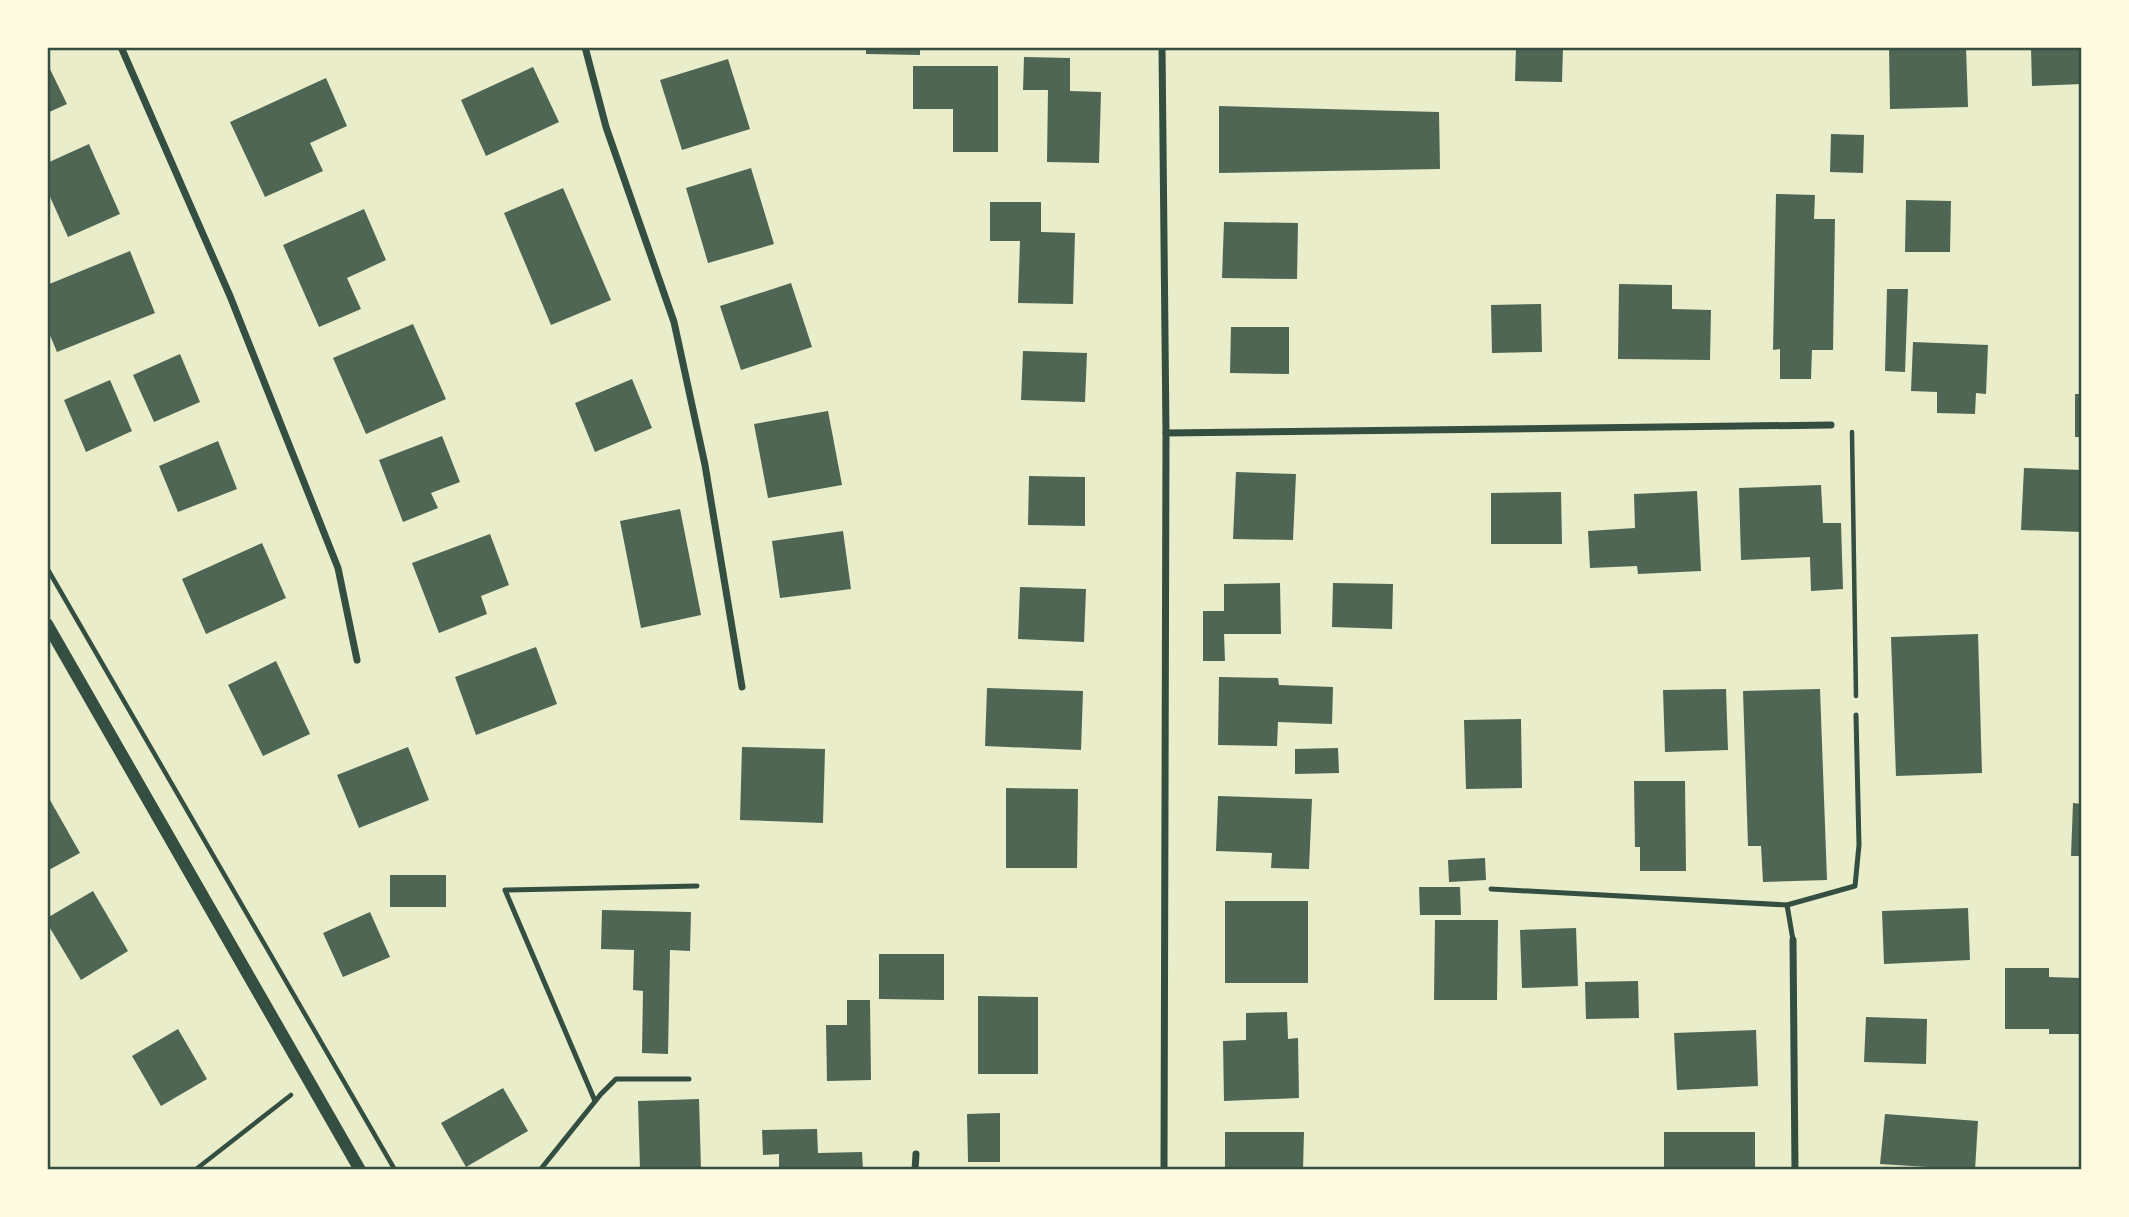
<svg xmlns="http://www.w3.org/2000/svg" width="2129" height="1217" viewBox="0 0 2129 1217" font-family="'Archivo Narrow',sans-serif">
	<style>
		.building { fill: #4f6655 }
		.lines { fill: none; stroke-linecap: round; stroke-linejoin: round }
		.path { stroke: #344e41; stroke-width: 4.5 }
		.service { stroke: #344e41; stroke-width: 5 }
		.minor { stroke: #344e41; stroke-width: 7 }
		.tertiary { stroke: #344e41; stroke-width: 12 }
		.neatline { fill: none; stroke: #344e41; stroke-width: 2.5 }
	</style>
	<rect width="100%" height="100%" fill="#e9edc9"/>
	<!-- building -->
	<g class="building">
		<path d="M866,47h54v8l-54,-1z"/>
		<path d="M1516,47h47l-1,35 -47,-1z"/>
		<path d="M1889,47h77l2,60 -78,2z"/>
		<path d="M2031,47h51v37l-50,2z"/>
		<path d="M1024,57l46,1v33l31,1 -2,71 -52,-1 1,-72h-25z"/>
		<path d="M728,59l22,70 -68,21 -22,-70z"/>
		<path d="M47,63l20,41 -20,9z"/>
		<path d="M913,66h85v86h-45v-43h-40z"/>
		<path d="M533,67l26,55 -73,34 -25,-56z"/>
		<path d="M326,78l21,48 -37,17 13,28 -58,26 -35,-75z"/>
		<path d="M1219,106l220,6 1,57 -221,4z"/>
		<path d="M1831,134l33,1 -1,38 -33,-1z"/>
		<path d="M89,144l31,70 -52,23 -21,-47v-27z"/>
		<path d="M751,168l23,76 -66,19 -22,-75z"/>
		<path d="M563,188l48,112 -60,25 -47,-112z"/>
		<path d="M1776,194l39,1 -1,24h21l-2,131h-21l-1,29h-31v-30l-7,1z"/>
		<path d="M1906,200l45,1 -1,51h-45z"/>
		<path d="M990,202h51v30l34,1 -2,71 -55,-1 2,-62h-30z"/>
		<path d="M364,209l22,51 -39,18 14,31 -42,18 -36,-82z"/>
		<path d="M1224,222l74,1 -1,56 -75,-1z"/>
		<path d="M130,251l25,62 -98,39 -10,-24v-43z"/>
		<path d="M791,283l21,64 -71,23 -21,-64z"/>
		<path d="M1619,284l53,1v24l39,1 -1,50 -92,-1z"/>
		<path d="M1887,289h21l-3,83 -20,-1z"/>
		<path d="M1541,304l1,48 -50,1 -1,-48z"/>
		<path d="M413,324l33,75 -80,35 -33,-76z"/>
		<path d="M1231,327h58v47l-59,-1z"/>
		<path d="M1913,342l75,3 -2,49 -10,-1 -1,21 -38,-1v-21l-26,-1z"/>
		<path d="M1023,351l64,2 -2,49 -64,-2z"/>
		<path d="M180,354l20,48 -46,20 -21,-47z"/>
		<path d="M632,379l20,49 -57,24 -20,-49z"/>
		<path d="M110,380l22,51 -46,21 -22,-52z"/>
		<rect x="2075" y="394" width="7" height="43"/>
		<path d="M828,411l14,74 -74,13 -14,-74z"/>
		<path d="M442,436l18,46 -29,11 7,15 -35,14 -24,-62z"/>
		<path d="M218,441l19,48 -59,23 -19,-46z"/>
		<path d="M2024,468l58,2v62l-61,-2z"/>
		<path d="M1236,472l60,2 -3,66 -60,-1z"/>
		<path d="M1029,476l56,1v49l-57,-1z"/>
		<path d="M1821,485l2,38h18l2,66 -32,2 -1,-34 -69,3 -2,-72z"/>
		<path d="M1697,491l4,80 -63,3 -1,-8 -47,2 -2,-37 47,-3 -1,-34z"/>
		<path d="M1561,492l1,52h-71v-51z"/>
		<path d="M680,509l21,106 -60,13 -21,-107z"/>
		<path d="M843,531l8,58 -71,9 -8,-57z"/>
		<path d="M490,534l19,51 -28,11 6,18 -48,19 -27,-70z"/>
		<path d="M262,543l24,55 -80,36 -24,-55z"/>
		<path d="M1280,583l1,51h-57l1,27h-22v-50h21v-27z"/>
		<path d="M1333,583l60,1 -1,45 -60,-2z"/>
		<path d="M1020,587l66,2 -2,53 -66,-3z"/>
		<path d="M1978,634l4,139 -86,3 -5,-139z"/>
		<path d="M536,647l21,57 -81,31 -21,-58z"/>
		<path d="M276,661l34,73 -47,22 -35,-71z"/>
		<path d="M1219,677l59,1 1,7 54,2 -1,37 -54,-2 -1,24 -59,-1z"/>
		<path d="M987,688l96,3 -2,59 -96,-4z"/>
		<path d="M1726,689l2,61 -63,2 -2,-62z"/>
		<path d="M1820,689l7,191 -64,2 -2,-36h-13l-5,-155z"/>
		<path d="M1521,719l1,69 -56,1 -2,-69z"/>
		<path d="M408,747l21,53 -70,28 -22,-53z"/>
		<path d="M742,747l83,2 -2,74 -83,-3z"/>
		<path d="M1338,748l1,25 -44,1v-25z"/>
		<path d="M1634,781h51l1,90h-46v-24h-5z"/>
		<path d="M1006,788l72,1 -1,79h-71z"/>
		<path d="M1218,796l94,3 -3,70 -38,-1 1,-15 -56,-2z"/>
		<path d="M50,800l30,53 -33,18v-69z"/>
		<path d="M2073,803l9,1v52h-11z"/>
		<path d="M1485,858l1,22 -37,2 -1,-22z"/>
		<rect x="390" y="875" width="56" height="32"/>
		<path d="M1419,887h41l1,28h-41z"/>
		<path d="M93,891l35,60 -47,29 -34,-57v-5z"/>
		<rect x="1225" y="901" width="83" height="82"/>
		<path d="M1968,908l2,52 -86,4 -2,-53z"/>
		<path d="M602,910l89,2 -1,39 -20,-1 -2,104 -26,-1 1,-62 -10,-1 1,-40 -33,-1z"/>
		<path d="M370,912l20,45 -47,20 -20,-44z"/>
		<path d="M1435,920h63l-1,80h-63z"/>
		<path d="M1576,928l2,58 -56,2 -2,-58z"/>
		<path d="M879,954h65v46l-65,-1z"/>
		<path d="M2005,968h44v9l33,1v56h-33v-5h-44z"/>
		<path d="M1638,981l1,37 -53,1 -1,-37z"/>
		<path d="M978,996l60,1v77h-60z"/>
		<path d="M847,1000h23l1,80 -44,1 -1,-56h21z"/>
		<path d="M1287,1012l1,27 10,-1 1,60 -75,3 -1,-60 23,-1v-27z"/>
		<path d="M1866,1017l61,2 -1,45 -62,-2z"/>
		<path d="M178,1029l29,50 -46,27 -29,-50z"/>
		<path d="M1756,1030l2,56 -81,4 -3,-57z"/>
		<path d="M503,1088l25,43 -62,36 -25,-44z"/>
		<path d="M699,1099l2,71h-61l-2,-69z"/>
		<path d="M1000,1113v49h-32l-1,-48z"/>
		<path d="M1885,1114l93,7 -3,49 -95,-6z"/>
		<path d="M817,1129l1,24 44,-1 1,18h-84v-16l-16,1 -1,-25z"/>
		<path d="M1225,1132h79l-1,38h-78z"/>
		<rect x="1664" y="1132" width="91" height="38"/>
	</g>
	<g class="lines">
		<!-- path -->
		<g class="path">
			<path d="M1852,432l4,264"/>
			<path d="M47,568l348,602"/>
			<path d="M195,1170l96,-75"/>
		</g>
		<!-- service -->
		<g class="service">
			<path d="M1491,889l296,16 6,35"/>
			<path d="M1787,905l68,-19 4,-41 -3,-130"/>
			<path d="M595,1101l-90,-211 192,-4"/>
			<path d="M540,1170l61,-76 15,-15h73"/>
		</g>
		<!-- minor -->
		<g class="minor">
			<path d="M121,47l109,249 108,272 19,92"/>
			<path d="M585,47l21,80 68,195 31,143 37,222"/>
			<path d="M1162,47l4,386 -2,737"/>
			<path d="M1166,433l665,-8"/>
			<path d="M1793,940l2,230"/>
			<path d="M915,1170l1,-16"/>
		</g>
		<!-- tertiary -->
		<path class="tertiary" d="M47,624l313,546"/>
	</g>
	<!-- border -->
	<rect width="2129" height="1217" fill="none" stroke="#fefae0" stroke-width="98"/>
	<rect x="49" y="49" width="2031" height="1119" class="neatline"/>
</svg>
